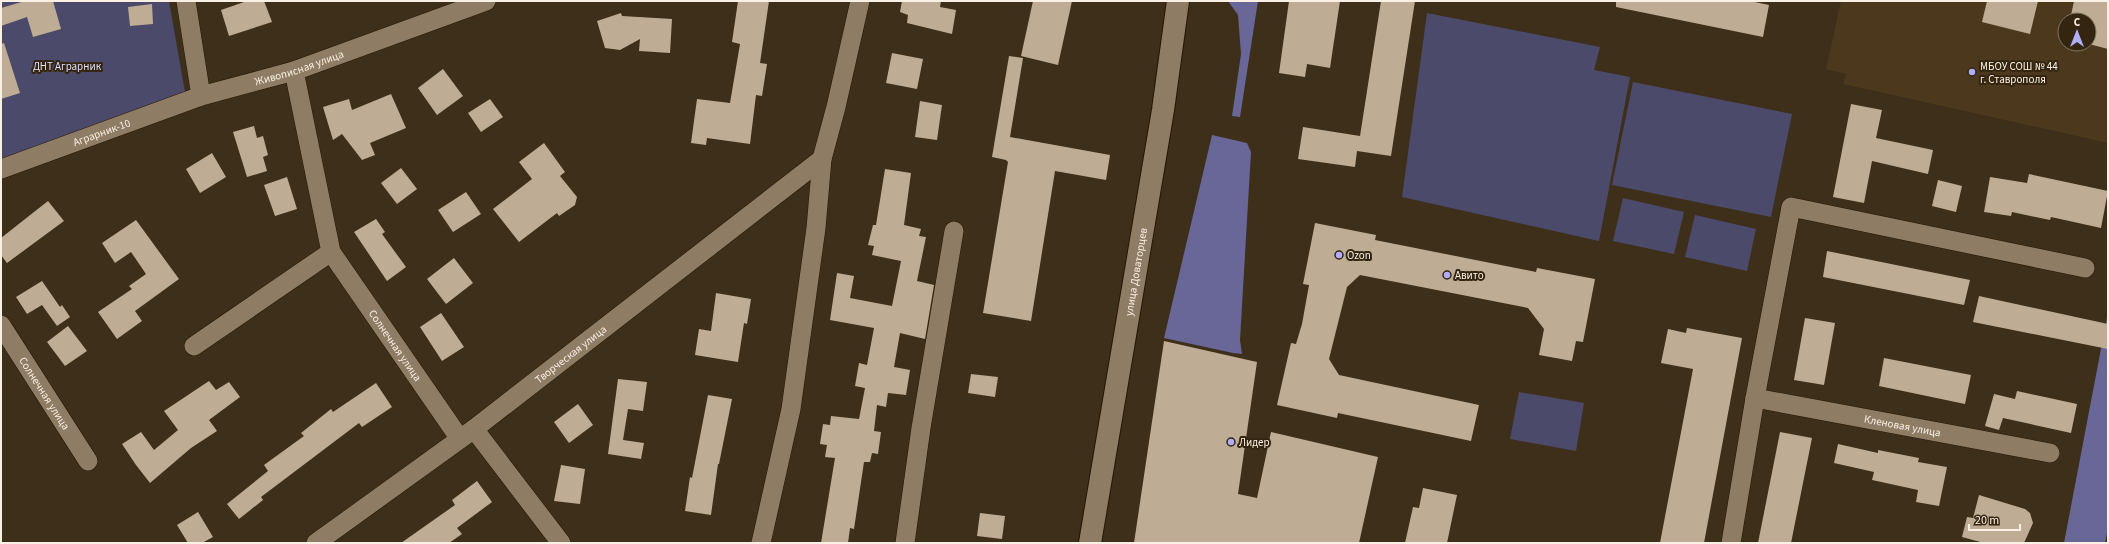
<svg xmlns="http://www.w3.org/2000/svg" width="2109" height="544" viewBox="0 0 2109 544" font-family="'Source Sans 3',sans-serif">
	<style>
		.built { fill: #4c381d; fill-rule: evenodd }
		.green { fill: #4b4a6b }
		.forest { fill: #686797 }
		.building { fill: #bfac94 }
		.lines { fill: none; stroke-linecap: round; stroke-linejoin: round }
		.street-casing { stroke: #251703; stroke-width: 20 }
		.secondary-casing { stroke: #251703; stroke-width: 24 }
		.street { stroke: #8e7c65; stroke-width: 19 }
		.secondary { stroke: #8e7c65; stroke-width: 22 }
		.poi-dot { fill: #b0aefa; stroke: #342510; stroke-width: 1.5 }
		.labels { text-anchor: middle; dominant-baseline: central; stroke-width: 4; stroke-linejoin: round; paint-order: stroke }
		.park-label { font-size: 11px; fill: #dedffd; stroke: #342510 }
		.poi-label { font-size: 11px; fill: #faf0e3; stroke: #342510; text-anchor: start }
		.street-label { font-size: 11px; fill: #faf0e3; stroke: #342510 }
	</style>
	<rect width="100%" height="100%" fill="#3e2f1a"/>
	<!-- built -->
	<path class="built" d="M1841,1h267v142l-265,-59 3,-10 -20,-5zM2065,20h24v24h-24z"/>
	<!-- green -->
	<g class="green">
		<path d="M1,1h168l16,91 -184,68z"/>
		<path d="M1427,13l173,34 -6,23 36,7 -31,164 -197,-44z"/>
		<path d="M1633,82l159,32 -21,103 -159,-32z"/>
		<path d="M1623,198l61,14 -10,42 -61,-13z"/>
		<path d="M1695,215l61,14 -9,42 -62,-14z"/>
		<path d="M1519,392l65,11 -8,48 -66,-12z"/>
	</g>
	<!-- forest -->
	<g class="forest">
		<path d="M1228,1h30l-18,116 -8,-1 9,-62 -3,-39z"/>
		<path d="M1212,135l35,8 4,9 -11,188 2,14 -9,-1 -69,-15z"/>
		<path d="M2108,312v216l-3,15h-41z"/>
	</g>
	<!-- building -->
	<g class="building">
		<path d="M25,1h28l8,28 -28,8 -6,-20 -26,9v-18z"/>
		<path d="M247,1h17l8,21 -43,14 -8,-26z"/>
		<path d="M738,1h31l-9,62 7,1 -5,32 -6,-1 -6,49 -43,-6 -1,7 -15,-2 6,-44 33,4 10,-59 -8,-2z"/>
		<path d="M902,1h39l-1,6 16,3 -4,24 -45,-11 1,-8 -8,-3z"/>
		<path d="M1033,1h39l-14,64 -37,-9z"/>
		<path d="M1289,1h51l-10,67 -23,-4 -2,13 -26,-4z"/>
		<path d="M1381,1h34l-24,155 -34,-5 -2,16 -57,-8 5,-32 57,9z"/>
		<path d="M1616,1h134l19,4 -6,32 -147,-30z"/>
		<path d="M1987,1h51l-8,33 -48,-12z"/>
		<path d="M2074,1h34v48l-19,-5v-24h-19z"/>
		<path d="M152,4l1,20 -23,2 -2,-19z"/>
		<path d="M621,13l1,3 50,3 -2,34 -31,-2 1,-12 -20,11 -15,-2 -8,-27z"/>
		<path d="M4,43l16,50 -19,6v-55z"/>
		<path d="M892,53l31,6 -6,30 -31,-6z"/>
		<path d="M1009,56l14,2 -13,79 100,18 -4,25 -51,-9 -24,150 -48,-8 25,-151 -2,-2 -14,-3z"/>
		<path d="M443,69l20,27 -26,19 -19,-27z"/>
		<path d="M391,94l15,34 -36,15 5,12 -13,5 -20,-26 -9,6 -10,-33 26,-8 3,11z"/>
		<path d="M490,99l13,18 -22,15 -13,-19z"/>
		<path d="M920,101l22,4 -5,35 -22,-3z"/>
		<path d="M1851,104l31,6 -6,28 57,12 -5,24 -56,-13 -8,42 -31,-6z"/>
		<path d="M254,126l3,12 6,-2 5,19 -5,2 4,14 -20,6 -14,-45z"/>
		<path d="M544,143l21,29 -5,4 17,21 -2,8 -16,11 -2,-3 -38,29 -26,-33 39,-30 -13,-17z"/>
		<path d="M212,153l14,24 -26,16 -14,-24z"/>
		<path d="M401,168l16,21 -20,15 -16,-21z"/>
		<path d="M885,169l26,4 -7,52 17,4 -2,7 7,1 -9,44 17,4 -9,54 -25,-6 -6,34 16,3 -4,25 -18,-2 -2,14 -9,-2 -3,26 7,1 -3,22 -6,-1 -2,9h-6l-10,67 -4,-1 -2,15h-27l14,-85 -10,-1 2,-12 -7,-1 3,-20 7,1 1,-9 28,3 6,-31 -10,-2 4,-23 8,2 7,-37 -44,-8 7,-47 17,3 -4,22 42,8 9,-45 -29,-6 2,-9 -6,-1 5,-20h3z"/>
		<path d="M2029,174l79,17 -7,37 -50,-11 -1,3 -38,-8 -1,4 -27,-4 6,-35 37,6z"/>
		<path d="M287,177l10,32 -22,7 -11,-31z"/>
		<path d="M1938,180l24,6 -6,26 -24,-6z"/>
		<path d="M466,192l15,22 -28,18 -15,-22z"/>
		<path d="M48,201l16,20 -57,42 -6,-8v-17z"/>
		<path d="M376,219l9,13 -3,2 24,33 -19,14 -33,-49z"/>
		<path d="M136,220l43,59 -44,32 7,10 -25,18 -19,-27 34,-23 -3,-3 17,-12 -15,-22 -16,11 -13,-20z"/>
		<path d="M1315,223l61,12 -1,5 161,32 1,-4 58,11 -12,63 -7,-1 -4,20 -33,-6 5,-26 -16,-21 -168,-33 -13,12 -18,72 10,16 140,30 -8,36 -133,-28 -1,5 -60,-13 14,-62 5,1 6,-20 7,-39 -6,-1z"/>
		<path d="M1827,251l143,29 -6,25 -141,-28z"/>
		<path d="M454,258l19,25 -27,21 -19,-25z"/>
		<path d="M42,281l18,26 2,-2 8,12 -13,9 -15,-21 -15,9 -11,-17z"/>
		<path d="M716,293l35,6 -4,25 -3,-1 -6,39 -43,-7 4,-26 12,2z"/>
		<path d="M1979,296l129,28v25l-135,-27z"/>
		<path d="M441,313l23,34 -22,14 -22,-34z"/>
		<path d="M1805,318l30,5 -11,62 -30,-5z"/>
		<path d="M68,326l19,25 -22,15 -18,-24z"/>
		<path d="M1687,328l55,10 -38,205h-44l33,-174 -32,-6 7,-34 18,4z"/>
		<path d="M1164,341l93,21 -19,132 19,4 14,-66 107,25 -19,86h-225z"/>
		<path d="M1884,358l87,17 -6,29 -86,-18z"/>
		<path d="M971,374l27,3 -3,20 -27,-4z"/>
		<path d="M618,379l29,3 -4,29 -15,-2 -5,31 21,3 -3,16 -33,-5z"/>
		<path d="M209,381l7,9 13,-8 11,15 -31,23 8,11 -26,17 -41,35 -14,-18 -14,-21 19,-12 13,18 24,-20 -14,-19z"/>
		<path d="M376,383l16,24 -30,20 -3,-4 -98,74 2,3 -24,19 -12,-15 41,-33 -4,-6 40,-29 -3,-3 30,-24 2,3z"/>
		<path d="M2017,391l60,13 -6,29 -68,-15 -4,12 -14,-4 9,-32 21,5z"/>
		<path d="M708,395l24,4 -13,65h-1l-7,51 -26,-4 5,-34 2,1z"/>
		<path d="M578,404l15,21 -24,18 -15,-21z"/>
		<path d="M1780,432l32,6 -21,105h-33z"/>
		<path d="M1838,444l40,9v-3l41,8 -1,4 29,5 -8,39 -23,-4 2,-12 -46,-10 2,-8 -40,-9z"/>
		<path d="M561,465l24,4 -5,35 -26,-3z"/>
		<path d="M477,481l15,21 -35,26 5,6 -13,9h-48l54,-38 -3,-5z"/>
		<path d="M1423,488l34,7 -10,48h-42l8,-36 6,1z"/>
		<path d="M1979,495l46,14 5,4 3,10 -9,20h-40l-22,-6 5,-20 6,1z"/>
		<path d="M198,512l15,25 -11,6h-14l-11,-18z"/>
		<path d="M980,513l25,3 -3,23 -25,-3z"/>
	</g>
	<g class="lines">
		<defs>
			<g id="street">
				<path d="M186,1l15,95"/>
				<path id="s1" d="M294,71l37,181 129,187"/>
				<path id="s2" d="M1,169l200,-73 93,-25 192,-70"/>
				<path id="s3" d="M1,325l87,136"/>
				<path d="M194,346l137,-94"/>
				<path id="s4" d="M1755,398l295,55"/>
				<path d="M474,429l87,114"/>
				<path id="s5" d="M316,543l158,-114 348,-270"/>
				<path d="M761,543l30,-134 25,-181 6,-69 14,-52 24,-106"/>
				<path d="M905,543l16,-115 33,-197"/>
				<path d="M1731,543l24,-145 36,-191 294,61"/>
			</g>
			<g id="secondary">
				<path id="s6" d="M1090,543l73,-433 15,-109"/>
			</g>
		</defs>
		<!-- street casing -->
		<use href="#street" class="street-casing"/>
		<!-- secondary casing -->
		<use href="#secondary" class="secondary-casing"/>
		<!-- street -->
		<use href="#street" class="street"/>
		<!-- secondary -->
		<use href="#secondary" class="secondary"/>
	</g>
	<!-- markers -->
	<g class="poi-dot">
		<circle cx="1972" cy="72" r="4"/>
		<circle cx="1339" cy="255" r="4"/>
		<circle cx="1447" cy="275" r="4"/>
		<circle cx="1231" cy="442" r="4"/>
	</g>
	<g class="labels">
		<!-- park labels -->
		<g class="park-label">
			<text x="67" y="66">ДНТ Аграрник</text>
		</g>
		<!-- poi labels -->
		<g class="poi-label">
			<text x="1980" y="66">МБОУ СОШ № 44<tspan x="1980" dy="13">г. Ставрополя</tspan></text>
			<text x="1347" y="255">Ozon</text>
			<text x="1455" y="275">Авито</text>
			<text x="1239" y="442">Лидер</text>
		</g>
		<!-- street labels -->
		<g class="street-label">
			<text stroke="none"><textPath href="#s2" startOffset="315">Живописная улица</textPath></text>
			<text stroke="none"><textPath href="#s2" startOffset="107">Аграрник-10</textPath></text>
			<text stroke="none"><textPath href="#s6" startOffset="275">улица Доваторцев</textPath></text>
			<text stroke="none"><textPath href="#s1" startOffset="298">Солнечная улица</textPath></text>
			<text stroke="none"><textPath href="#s5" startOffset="317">Творческая улица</textPath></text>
			<text stroke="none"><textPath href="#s3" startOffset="81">Солнечная улица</textPath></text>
			<text stroke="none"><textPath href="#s4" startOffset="150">Кленовая улица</textPath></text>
		</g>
	</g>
	<!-- border -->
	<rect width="2109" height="544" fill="none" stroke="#faf0e3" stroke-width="4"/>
	<!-- north arrow -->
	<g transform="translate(2077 32)"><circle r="19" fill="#342510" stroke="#837664"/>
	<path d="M0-3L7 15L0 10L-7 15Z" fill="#b0aefa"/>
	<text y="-6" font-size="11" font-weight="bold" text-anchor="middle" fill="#faf0e3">С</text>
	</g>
	<!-- scale -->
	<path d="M1969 524v6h51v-6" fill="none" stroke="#faf0e3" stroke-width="2"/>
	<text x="1975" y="524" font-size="12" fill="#faf0e3" stroke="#342510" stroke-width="3" paint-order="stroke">20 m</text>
</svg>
